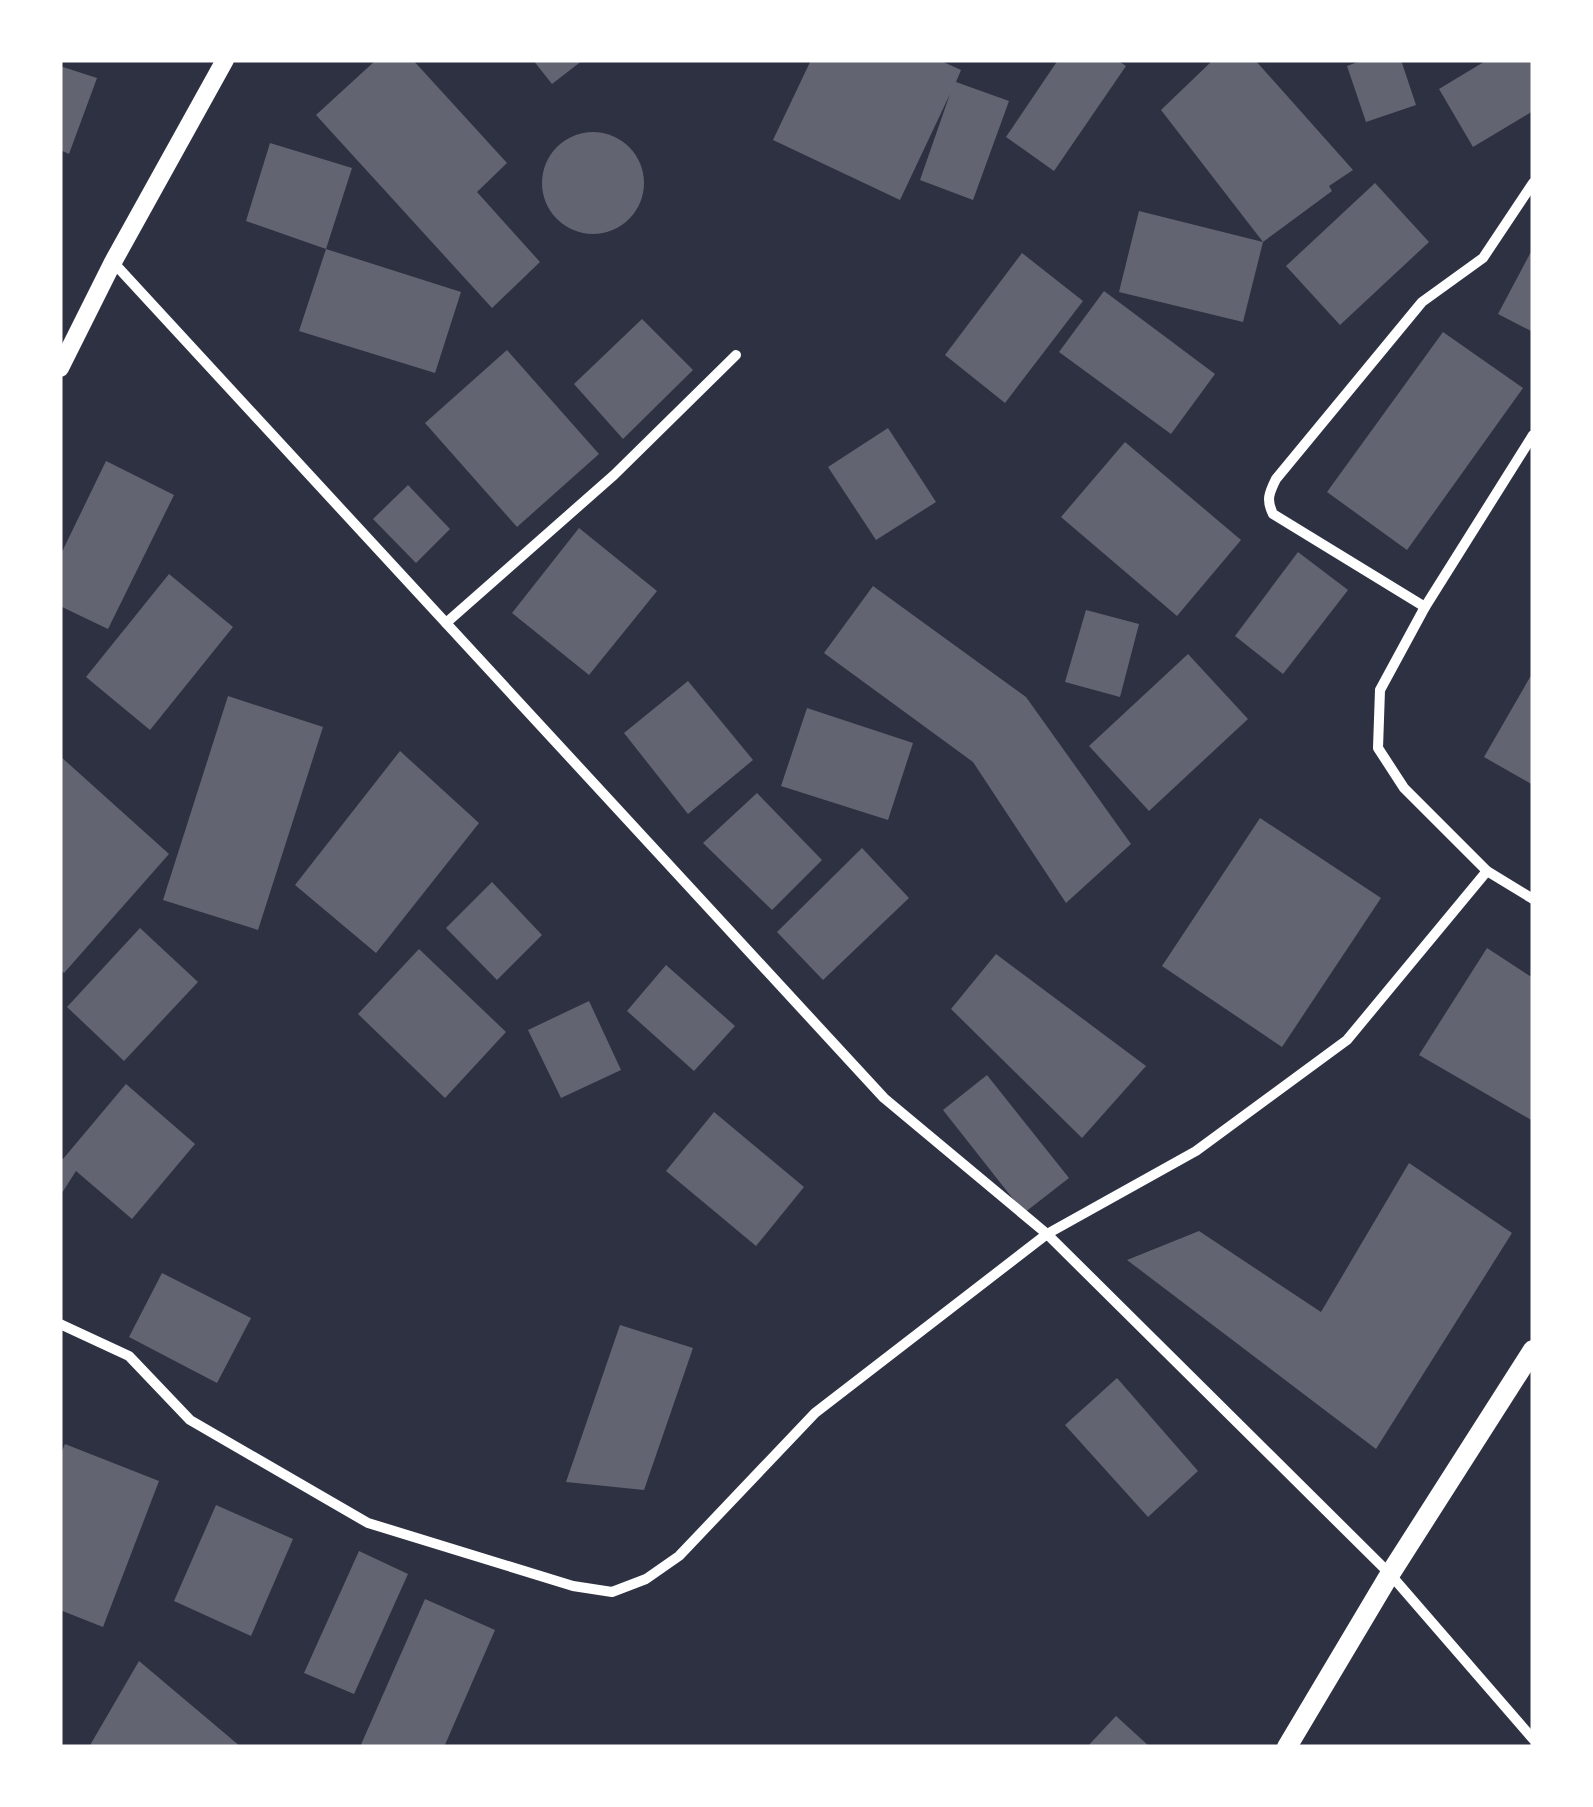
<svg xmlns="http://www.w3.org/2000/svg" width="1593" height="1807" viewBox="0 0 1593 1807" font-family="'Times New Roman',serif">
	<style>
		.building { fill: #626471 }
		.lines { fill: none; stroke-linecap: round; stroke-linejoin: round }
		.minor { stroke: #fff; stroke-width: 10 }
		.tertiary { stroke: #fff; stroke-width: 18 }
		.secondary { stroke: #fff; stroke-width: 20 }
	</style>
	<rect width="100%" height="100%" fill="#2d3142"/>
	<!-- building -->
	<g class="building">
		<path d="M376,60h37l94,103 -30,29 63,70 -48,46 -176,-193z"/>
		<path d="M533,60h50l-31,24z"/>
		<path d="M811,60h128l22,10 -5,12 53,19 -36,99 -53,-20 30,-86 -50,106 -127,-60z"/>
		<path d="M1058,60h59l9,6 -72,105 -48,-34z"/>
		<path d="M1213,60h42l98,110 -24,16 3,5 -69,51 -102,-132z"/>
		<path d="M1363,60h38l15,45 -50,17 -19,-56z"/>
		<path d="M1487,60h46v51l-60,36 -34,-58z"/>
		<path d="M60,66l37,12 -28,76 -9,-4z"/>
		<circle cx="593" cy="183" r="51"/>
		<path d="M270,143l82,25 -26,81 -80,-28z"/>
		<path d="M1375,183l54,59 -89,83 -54,-59z"/>
		<path d="M1139,211l124,31 -20,80 -124,-30z"/>
		<path d="M1533,248v84l-35,-18z"/>
		<path d="M326,249l135,43 -26,81 -136,-42z"/>
		<path d="M1022,253l61,48 -78,102 -60,-48z"/>
		<path d="M1104,291l111,83 -44,60 -112,-82z"/>
		<path d="M642,319l51,51 -70,69 -49,-55z"/>
		<path d="M1443,332l80,56 -116,162 -80,-58z"/>
		<path d="M507,350l92,104 -82,73 -92,-104z"/>
		<path d="M888,428l48,74 -60,38 -48,-73z"/>
		<path d="M1125,442l116,98 -64,76 -116,-99z"/>
		<path d="M106,461l68,34 -66,134 -48,-23v-50z"/>
		<path d="M408,485l42,44 -34,34 -43,-44z"/>
		<path d="M579,528l78,63 -68,84 -77,-62z"/>
		<path d="M1298,552l50,38 -65,84 -48,-38z"/>
		<path d="M169,574l64,53 -83,103 -64,-53z"/>
		<path d="M873,586l153,111 105,147 -65,59 -93,-141 -149,-109z"/>
		<path d="M1086,610l53,14 -19,73 -55,-15z"/>
		<path d="M1188,654l60,65 -99,92 -60,-65z"/>
		<path d="M1533,672v113l-49,-28z"/>
		<path d="M688,681l65,79 -65,54 -64,-81z"/>
		<path d="M228,696l95,31 -65,203 -95,-30z"/>
		<path d="M807,708l106,35 -25,77 -107,-34z"/>
		<path d="M400,751l79,72 -103,130 -81,-68z"/>
		<path d="M60,756l109,98 -105,119 -4,-4z"/>
		<path d="M757,793l65,67 -50,50 -69,-67z"/>
		<path d="M1260,818l121,80 -99,149 -120,-81z"/>
		<path d="M862,848l47,50 -86,82 -46,-48z"/>
		<path d="M492,882l50,53 -45,45 -51,-52z"/>
		<path d="M140,928l58,54 -74,79 -57,-54z"/>
		<path d="M1487,948l46,30v143l-114,-66z"/>
		<path d="M419,949l87,83 -61,66 -87,-84z"/>
		<path d="M996,954l150,112 -64,72 -131,-129z"/>
		<path d="M666,965l69,61 -41,45 -67,-60z"/>
		<path d="M589,1001l32,69 -60,28 -33,-68z"/>
		<path d="M987,1075l82,103 -45,35 -81,-103z"/>
		<path d="M126,1084l69,60 -63,75 -56,-48 -16,25v-39l3,2z"/>
		<path d="M714,1112l90,75 -48,59 -90,-75z"/>
		<path d="M1409,1163l103,70 -136,216 -249,-189 72,-29 122,81z"/>
		<path d="M162,1273l89,45 -34,65 -88,-46z"/>
		<path d="M620,1325l73,23 -49,142 -78,-8z"/>
		<path d="M1117,1378l81,93 -50,46 -83,-92z"/>
		<path d="M65,1444l94,37 -56,146 -43,-17v-154z"/>
		<path d="M216,1505l77,34 -42,97 -77,-35z"/>
		<path d="M359,1551l49,23 -54,120 -50,-21z"/>
		<path d="M425,1599l70,31 -51,117h-84z"/>
		<path d="M139,1661l102,86h-152z"/>
		<path d="M1116,1716l34,31h-63z"/>
	</g>
	<g class="lines">
		<!-- minor -->
		<g class="minor">
			<path d="M113,262l771,836 163,136 343,340 143,165"/>
			<path d="M1533,435l-108,172 -45,83 -2,58 26,40 83,83 46,28"/>
			<path d="M1425,607l-152,-93c-7,-14 -4,-21 3,-35l146,-177 61,-44 50,-75"/>
			<path d="M446,623l168,-148 122,-120"/>
			<path d="M60,1324l69,32 61,64 178,103 205,63 39,6 34,-13 33,-23 136,-143 232,-179 149,-83 151,-111 140,-169"/>
		</g>
		<!-- tertiary -->
		<path class="tertiary" d="M60,368l53,-106 112,-202"/>
		<!-- secondary -->
		<path class="secondary" d="M1287,1747l103,-173 143,-224"/>
	</g>
	<!-- border -->
	<rect width="1593" height="1807" fill="none" stroke="#ffffff" stroke-width="125"/>
</svg>
